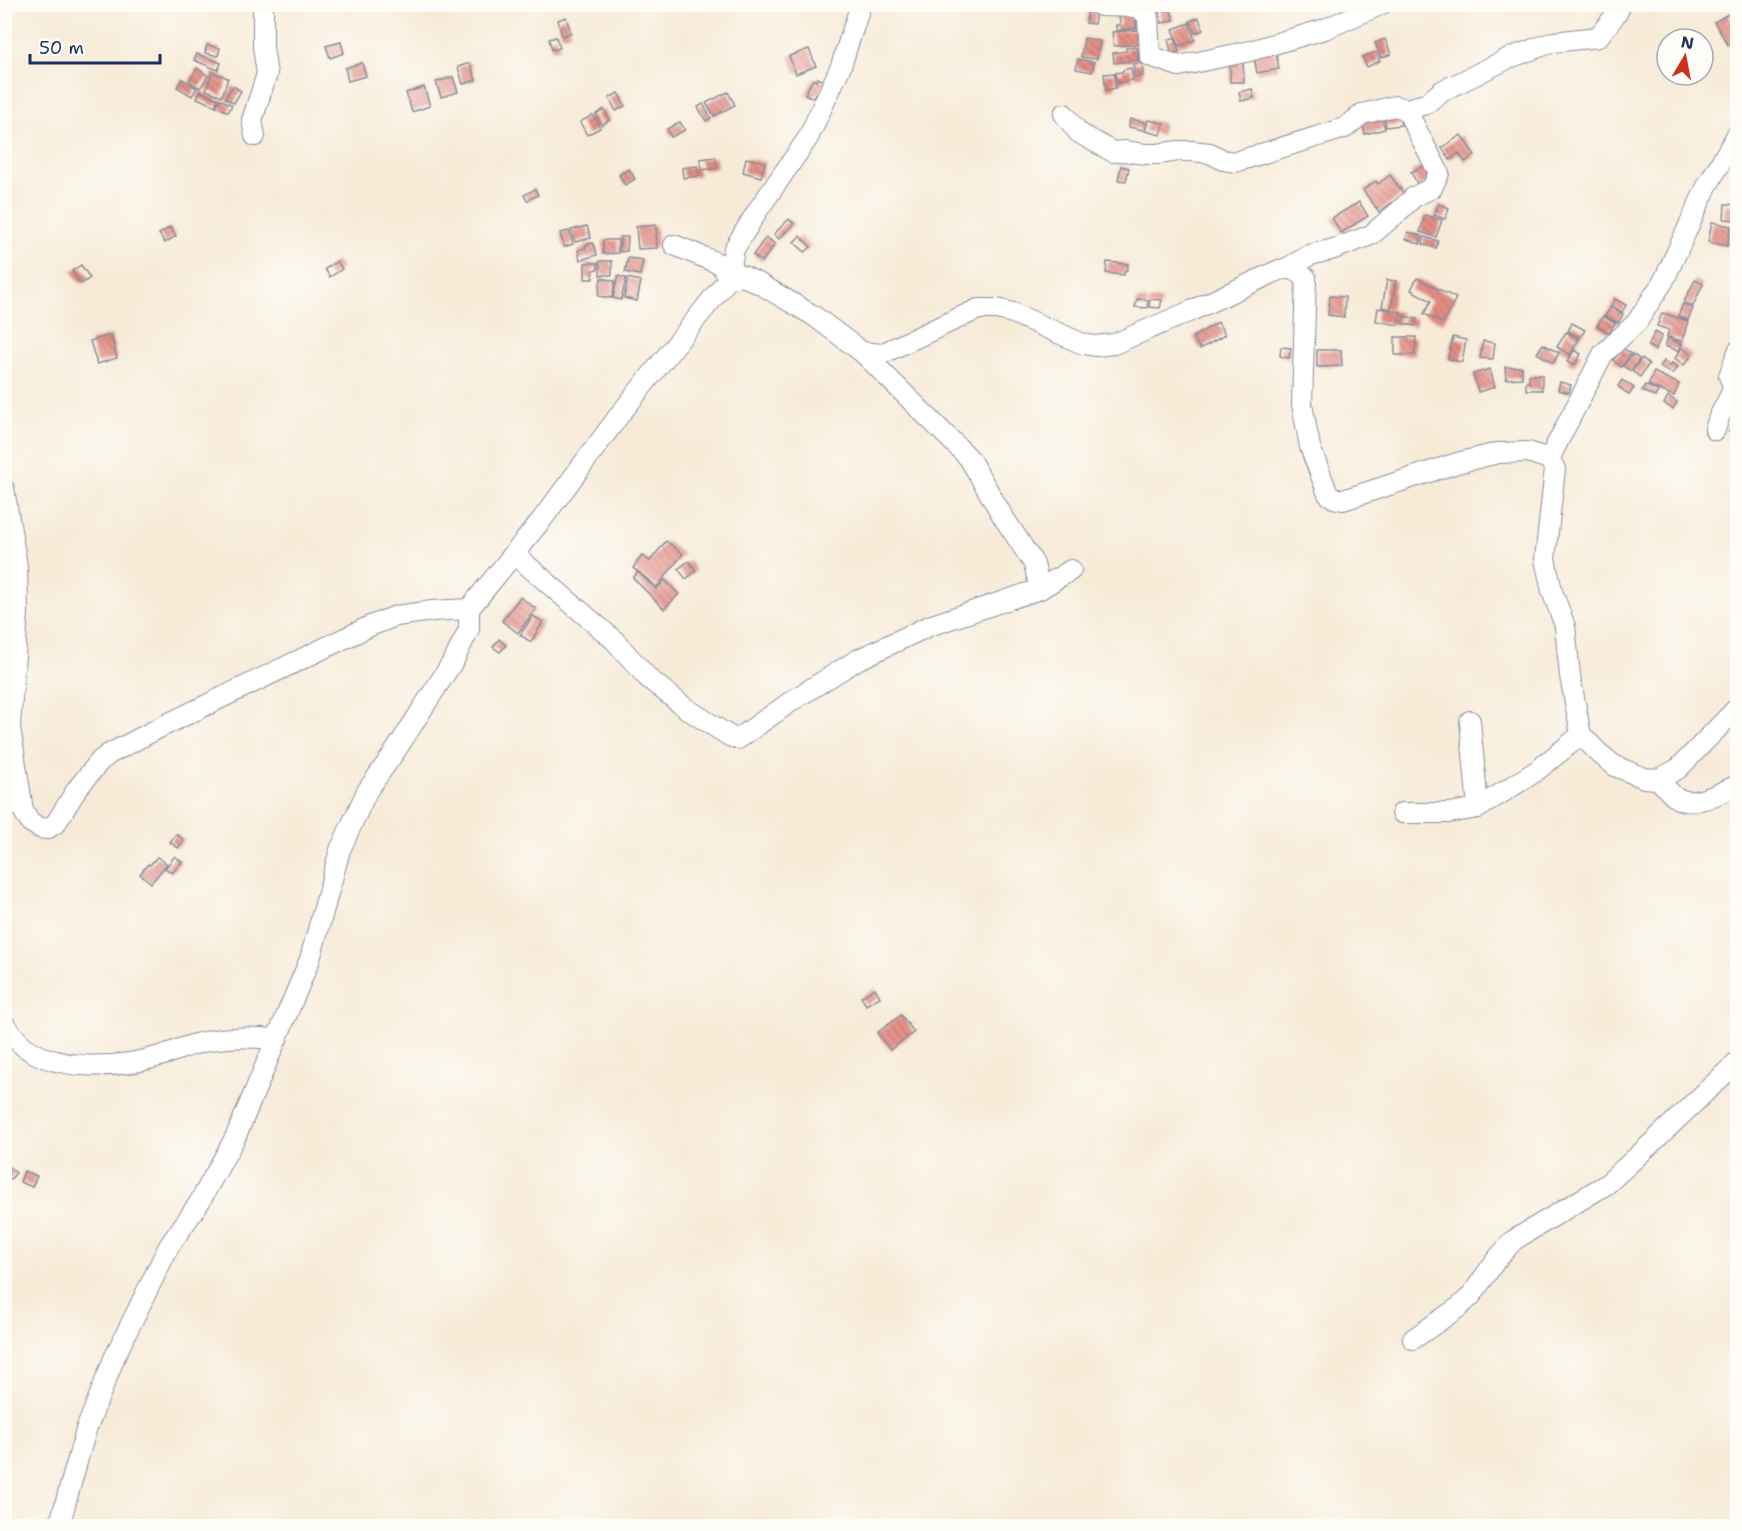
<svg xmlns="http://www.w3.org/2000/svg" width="1742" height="1531" viewBox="0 0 1742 1531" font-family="'Shantell Sans',sans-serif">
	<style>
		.building { fill: url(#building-back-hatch) }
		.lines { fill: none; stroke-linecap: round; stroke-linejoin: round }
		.street-casing { stroke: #898d9b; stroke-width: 22 }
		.street { stroke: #fff; stroke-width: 20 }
	</style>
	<defs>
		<pattern id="building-back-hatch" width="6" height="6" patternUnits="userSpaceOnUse" patternTransform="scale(1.5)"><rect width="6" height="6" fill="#e58e84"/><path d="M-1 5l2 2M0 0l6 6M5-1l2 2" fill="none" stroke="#b9746f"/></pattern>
	</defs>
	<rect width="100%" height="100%" fill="#fdfcf7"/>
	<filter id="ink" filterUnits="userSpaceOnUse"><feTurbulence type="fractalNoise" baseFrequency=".0167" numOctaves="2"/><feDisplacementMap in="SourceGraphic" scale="12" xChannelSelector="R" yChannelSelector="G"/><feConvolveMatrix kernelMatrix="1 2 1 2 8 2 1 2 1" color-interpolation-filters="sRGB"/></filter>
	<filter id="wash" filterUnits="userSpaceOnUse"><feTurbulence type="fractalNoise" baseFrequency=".008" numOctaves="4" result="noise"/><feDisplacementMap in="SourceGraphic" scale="24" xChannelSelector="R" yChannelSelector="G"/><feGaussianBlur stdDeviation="1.35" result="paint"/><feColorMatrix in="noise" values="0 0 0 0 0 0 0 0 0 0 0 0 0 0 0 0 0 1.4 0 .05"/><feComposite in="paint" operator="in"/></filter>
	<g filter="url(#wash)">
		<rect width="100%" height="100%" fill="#f7ebd8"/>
		<g id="blocks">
			<!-- building -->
			<g class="building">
				<path d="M1169,4l5,16 -12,3 -4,-15z"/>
				<path d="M1142,10l1,10 -7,1v7l-20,3v-6h4l-1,-12z"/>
				<path d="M1088,11l8,2 -2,11 -8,-1z"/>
				<path d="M1728,14l9,15v10l-9,6 -14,-23z"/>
				<path d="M566,17l5,16 -9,3 -4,-16z"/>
				<path d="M1199,18l4,12 -8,3 -5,-12z"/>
				<path d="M1189,23l6,17 -16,6 -6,-17z"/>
				<path d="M1138,30l2,14 -26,2 -2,-14z"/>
				<path d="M556,37l4,11 -8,2 -3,-11z"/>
				<path d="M1175,37l4,15 -7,2 -4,-14z"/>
				<path d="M1084,38l16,3 -3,18 -16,-2z"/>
				<path d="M1385,39l6,15 -10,4 -6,-15z"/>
				<path d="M341,42l3,11 -14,5 -4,-12z"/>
				<path d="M207,45l13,3 -2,8 -13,-3z"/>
				<path d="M1137,47l2,13 -25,3 -1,-10 14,-2 -1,-3z"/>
				<path d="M1275,47l4,22 -22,4 -4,-21z"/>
				<path d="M809,49l7,17 -20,8 -7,-18z"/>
				<path d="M1376,52l4,9 -13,6 -5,-10z"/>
				<path d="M197,54l24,9 -3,7 -24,-10z"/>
				<path d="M1078,59l16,3 -2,10 -16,-3z"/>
				<path d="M1230,62h13l1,20h-14z"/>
				<path d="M362,63l4,13 -18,5 -3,-13z"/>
				<path d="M470,63l6,17 -13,4 -5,-17z"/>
				<path d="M1142,63l1,13 -8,1 -2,-13z"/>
				<path d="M197,68l11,8 -8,12 -11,-7z"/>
				<path d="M1131,68l2,12 -16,3 -2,-10 8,-1v-2z"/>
				<path d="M212,72l16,6 -6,18 -16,-6z"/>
				<path d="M1114,73l2,15 -10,2 -2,-16z"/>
				<path d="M453,77l5,15 -17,5 -5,-15z"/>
				<path d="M817,78l9,4 -7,13 -3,-1 -3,4 -8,-4 8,-15 3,2z"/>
				<path d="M182,79l15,9 -5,8 -15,-9z"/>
				<path d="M233,86l8,5 -7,12 -9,-5z"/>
				<path d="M424,87l6,19 -18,6 -6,-19z"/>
				<path d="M1252,89l2,9 -13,3 -2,-9z"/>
				<path d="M200,91l18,8 -3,7 -18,-8z"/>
				<path d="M728,92l7,13 -21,11 -8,-13z"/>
				<path d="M618,93l7,13 -9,5 -7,-13z"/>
				<path d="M220,99l12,6 -4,7 -12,-6z"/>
				<path d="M703,104l8,14 -5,3 -8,-14z"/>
				<path d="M604,109l6,11 -8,5 -6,-11z"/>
				<path d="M1398,109l3,16 -15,2 -2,-15z"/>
				<path d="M1381,114l4,15 -20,5 -4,-15z"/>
				<path d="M593,115l7,13 -13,7 -7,-13z"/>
				<path d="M1130,119l15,3 -2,8 -14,-3z"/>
				<path d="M1148,120l16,3 -3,12 -16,-4z"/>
				<path d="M680,122l5,8 -14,7 -4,-8z"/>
				<path d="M1461,135l14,20 -10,7 -6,-9 -9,7 -8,-12z"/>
				<path d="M716,157l1,11 -15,2 -2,-11z"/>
				<path d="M746,158l19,4 -4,15 -18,-5z"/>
				<path d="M1427,164l8,15 -16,8 -8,-15z"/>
				<path d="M697,166l2,10 -16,2 -1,-10z"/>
				<path d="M1121,166l8,2 -3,13 -8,-1z"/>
				<path d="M629,169l6,10 -10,6 -6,-10z"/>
				<path d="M1390,175l14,19 -25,18 -16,-22 13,-9 2,3z"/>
				<path d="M535,189l3,6 -11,6 -3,-6z"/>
				<path d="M1359,202l9,14 -27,17 -9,-15z"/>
				<path d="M1439,204l10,4 -4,11 -11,-4z"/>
				<path d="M1725,204l12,1v15l-13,-1z"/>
				<path d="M1425,215l17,5 -6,17 -16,-5z"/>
				<path d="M789,219l5,5 -15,15 -5,-5z"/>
				<path d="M1712,222l19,4 -4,20 -19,-4z"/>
				<path d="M656,225l1,23 -19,1 -2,-22z"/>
				<path d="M587,226l4,12 -16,4 -4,-12z"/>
				<path d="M170,227l6,9 -11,7 -6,-9z"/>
				<path d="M569,231l4,13 -9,3 -4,-14z"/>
				<path d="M1408,232l14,4 -2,8 -14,-5z"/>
				<path d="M800,236l11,11 -6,5 -11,-10z"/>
				<path d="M620,237h8l-1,14 -7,1z"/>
				<path d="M766,237l9,7 -13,18 -9,-7z"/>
				<path d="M1424,237l14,4 -2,7 -13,-4z"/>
				<path d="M603,240h15v13l-15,1z"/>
				<path d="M593,243l4,12 -17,5 -2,-10 8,-2 -1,-3z"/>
				<path d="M628,258l15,2 -3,15 -15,-3z"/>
				<path d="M337,261l5,8 -12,8 -5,-8z"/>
				<rect x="600" y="261" width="12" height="14"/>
				<path d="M1107,262l21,2 -1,6h-2l-1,5 -18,-2z"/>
				<path d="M585,263h13v6l-5,1v9h-8z"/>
				<path d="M81,265l9,13 -9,6 -9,-13z"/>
				<path d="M618,276l8,2 -5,22 -8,-2z"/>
				<path d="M601,278l14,3 -3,17 -14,-2z"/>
				<path d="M628,278l13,3 -4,20 -13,-3z"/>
				<path d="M1417,278l39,20 -13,25 -19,-9 7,-13 -20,-11z"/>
				<path d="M1387,280l9,1 -5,28 -9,-2z"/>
				<path d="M1695,280l8,4 -10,22 -9,-4z"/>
				<path d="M1330,296l15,1 -1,20 -16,-2z"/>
				<path d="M1137,299l11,1 -1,8 -12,-1z"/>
				<path d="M1150,299l12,1 -2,8 -11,-1z"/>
				<path d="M1615,299l11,6 -4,7 -11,-6z"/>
				<path d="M1683,304l10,4 -5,12 -10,-4z"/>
				<path d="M1611,307l12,7 -5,9 -13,-7z"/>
				<path d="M1378,308l23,4 -3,13 -22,-4z"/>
				<path d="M1662,313l26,8 -6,20 -15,-4 2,-7 -12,-4z"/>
				<path d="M1404,316l13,3 -2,7 -13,-3z"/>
				<path d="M1603,316l12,7 -6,10 -12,-7z"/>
				<path d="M1218,322l7,13 -25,14 -7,-12z"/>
				<path d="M1572,323l13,7 -5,8 -12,-7z"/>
				<path d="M1566,332l13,7 -9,16 -13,-8z"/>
				<path d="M1655,332l7,4 -7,14 -7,-4z"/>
				<path d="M111,335l6,23 -20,6 -7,-23z"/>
				<path d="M1395,337h21l-1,18h-20z"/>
				<path d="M1453,337l13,3 -4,22 -14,-3z"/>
				<path d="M1668,338l14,6 -3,7 -14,-5z"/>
				<path d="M1483,341l12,2 -2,16 -13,-1z"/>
				<path d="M1543,344l16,9 -6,10 -16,-10z"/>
				<path d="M1281,347l10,1 -2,10 -9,-2z"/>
				<path d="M1623,348l8,6 -10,13 -8,-7z"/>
				<path d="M1682,348l10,7 -8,10 -9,-7z"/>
				<path d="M1317,350h24l1,16 -25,1z"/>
				<path d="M1574,350l7,4 -7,12 -7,-4z"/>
				<path d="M1633,354l6,5 -8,12 -8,-5z"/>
				<path d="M1642,358l7,6 -9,13 -8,-6z"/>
				<path d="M1664,361l6,5 2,-3 6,4 -5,7 -13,-7z"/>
				<path d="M1505,367h17v11l-16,1z"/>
				<path d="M1490,369l5,18 -17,5 -5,-18z"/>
				<path d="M1654,372l25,12 -5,12 -26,-11z"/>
				<path d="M1529,375h13v15h-16v-8h3z"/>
				<path d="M1622,380l12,8 -5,7 -11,-9z"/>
				<path d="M1560,382l11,3 -2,8 -11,-3z"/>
				<path d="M1645,385l13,6 -3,6 -13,-6z"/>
				<path d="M1668,396l9,6 -4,7 -9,-5z"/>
				<path d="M1737,408v27l-8,-3z"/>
				<path d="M666,541l17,13 -26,33 -24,-19 9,-12 8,5z"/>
				<path d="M689,561l7,10 -10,8 -8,-10z"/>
				<path d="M638,572l18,17 9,-9 14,14 -15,15 -31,-31z"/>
				<path d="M520,597l16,12 -18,24 -16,-12z"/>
				<path d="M533,616l10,6 -12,20 -11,-7z"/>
				<path d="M499,639l7,6 -6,7 -7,-5z"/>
				<path d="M176,834l8,6 -6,8 -8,-6z"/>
				<path d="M175,856l7,6 -10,11 -7,-5z"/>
				<path d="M157,857l10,7 -16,19 -11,-9 8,-10 2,1z"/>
				<path d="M875,988l5,9 -14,8 -5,-8z"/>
				<path d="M901,1015l13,17 -24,18 -13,-17z"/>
				<path d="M4,1163l12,10 -8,9 -4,-4z"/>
				<path d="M24,1171l13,5 -5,11 -12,-5z"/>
			</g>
		</g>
	</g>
	<g filter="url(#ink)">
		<use href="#blocks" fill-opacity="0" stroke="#898d9b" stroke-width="1.5"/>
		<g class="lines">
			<defs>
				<g id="street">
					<path d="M1101,6l38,1 9,10 2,39 29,10 71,-15 75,-22 57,-25"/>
					<path d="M1064,114l15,19 34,19 11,-1 21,3h13l20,-3h14l18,2 13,7 12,2 110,-34 17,-14 33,-8 11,3 20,-5 17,-14 16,-7 50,-25 44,-16 45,-5 19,-24 4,-9"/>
					<path d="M255,136l-3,-16 15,-46 -4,-27v-43"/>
					<path d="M674,245l46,19 9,14 14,-2 17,8 54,32 48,36 19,2 97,-45h19l16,4 70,31 12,2 19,-2 79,-34 86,-40c12,-3 17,0 27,8l-4,126 8,43 18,47 6,4 9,2 114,-37 41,-10 30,-1 21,7 6,10 -10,90 7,32 13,35 5,50 11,59 19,19 15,12 29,12 14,1 20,-10 60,-62"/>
					<path d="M1287,268l23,-13 24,-6 37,-14 26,-22 17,-16 18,-9 7,-15 -33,-64"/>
					<path d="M862,352l107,106 33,57 32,49 6,25"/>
					<path d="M1715,430l4,-13 15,-29 -5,-12 9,-25"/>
					<path d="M1549,459l54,-105 34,-32 27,-42 43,-94 31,-53"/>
					<path d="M4,489l13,77 1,46 -8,115 13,83 7,12 10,6 7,1 9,-6 21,-34 23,-28 9,-7 52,-27 209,-101 26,-10 36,-5 37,-2"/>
					<path d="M514,554l100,86 34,38 39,31 44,28 7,2 55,-39 64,-40 72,-34 111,-37 31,-19"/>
					<path d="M1470,721l8,87"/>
					<path d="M1658,779c6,6 13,16 20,20 19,8 43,-7 60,-14"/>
					<path d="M1402,813h47l29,-5 57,-36 46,-37"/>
					<path d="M4,1024c7,8 14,19 22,24 35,24 95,20 134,8 13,-4 26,-10 39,-13 26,-7 52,-6 78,-4"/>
					<path d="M1413,1339l46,-32 12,-11 25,-36 18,-20 93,-56 48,-44 83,-79"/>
					<path d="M59,1526l27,-96 29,-74 54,-110 30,-43 37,-67 74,-177 30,-109 27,-59 29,-41 59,-92 14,-29v-20l74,-91 78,-105 108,-135 5,-29 24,-39 50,-72 33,-72 20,-62"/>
				</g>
			</defs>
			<!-- street casing -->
			<use href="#street" class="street-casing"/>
			<!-- street -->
			<use href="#street" class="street"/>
		</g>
	</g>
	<!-- margin -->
	<rect width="1742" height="1531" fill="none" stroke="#fdfcf7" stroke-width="24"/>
	<!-- north arrow -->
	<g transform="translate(1685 57) rotate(10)"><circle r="28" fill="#fdfcf7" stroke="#a3aaba" stroke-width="1.5"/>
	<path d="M0-4.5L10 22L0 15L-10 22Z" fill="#c8321e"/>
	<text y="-9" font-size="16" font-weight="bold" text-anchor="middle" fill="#1b2f5e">N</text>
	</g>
	<!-- scale -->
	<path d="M30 54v9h130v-9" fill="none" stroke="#1b2f5e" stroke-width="3"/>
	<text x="39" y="54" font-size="18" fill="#1b2f5e" stroke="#fdfcf7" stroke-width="4.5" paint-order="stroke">50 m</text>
</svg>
